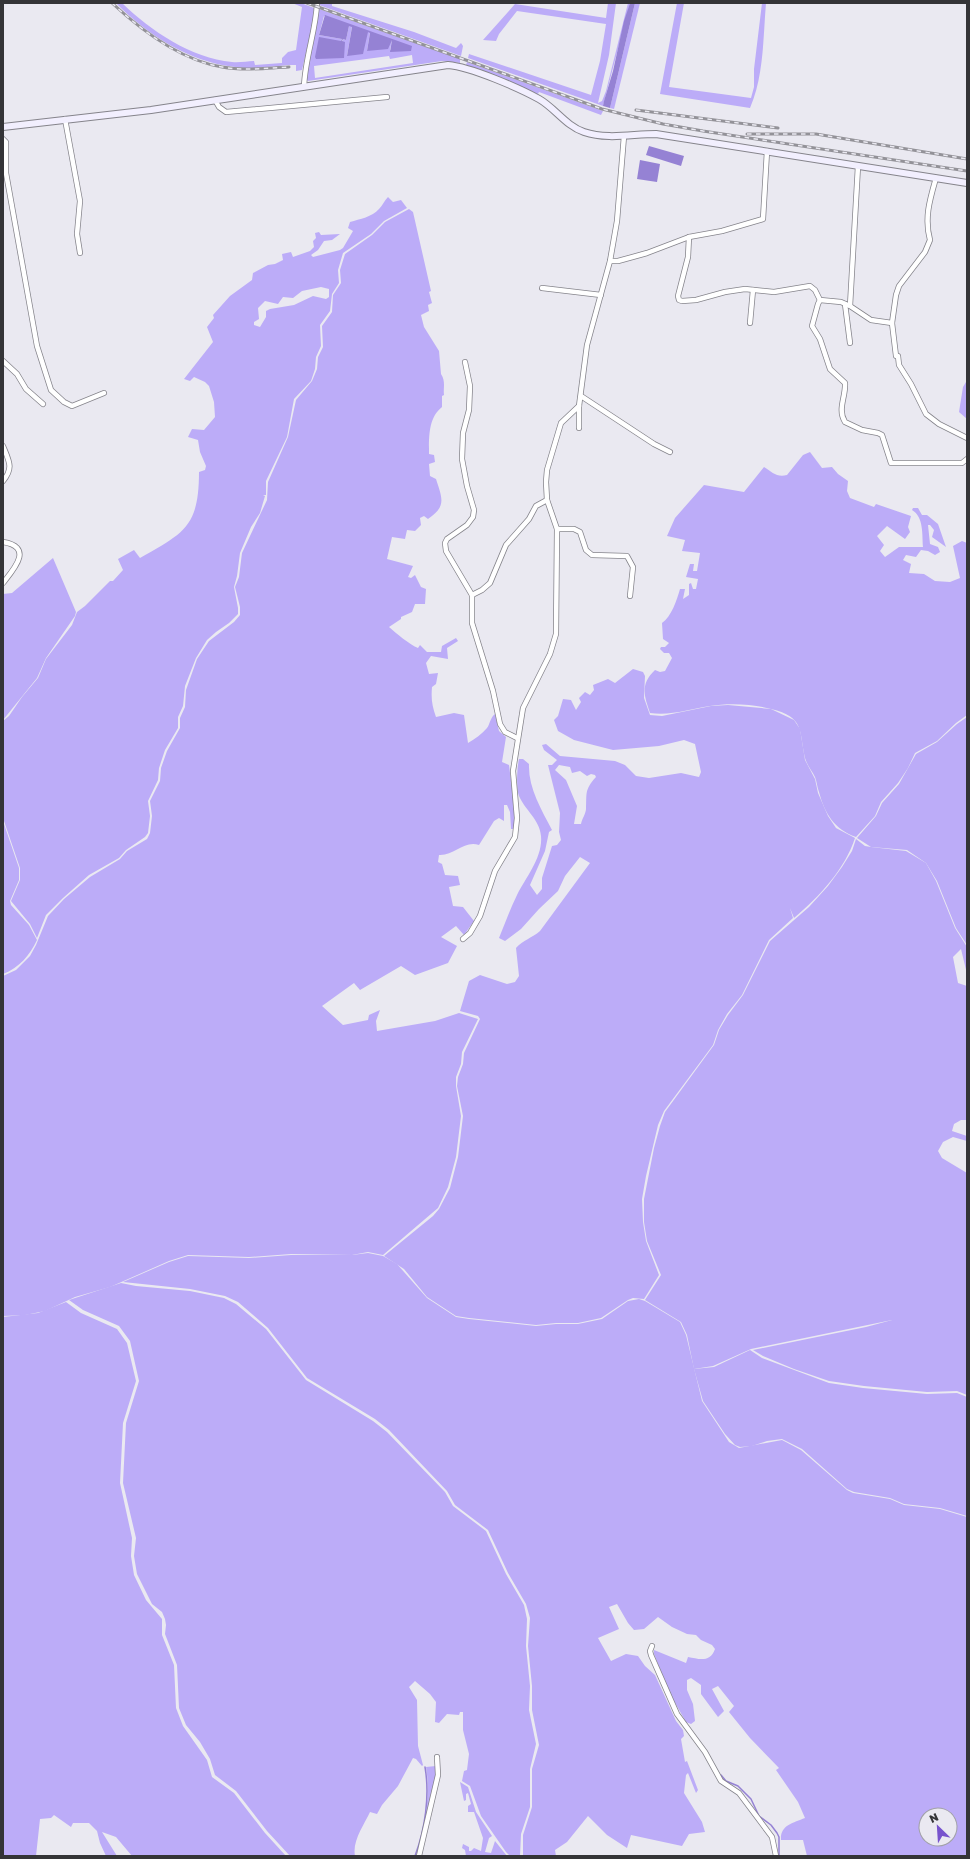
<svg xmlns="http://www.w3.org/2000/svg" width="970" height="1859" viewBox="0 0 970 1859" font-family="'Golos Text',sans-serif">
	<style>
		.green { fill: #bcacf8; fill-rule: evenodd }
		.water { fill: #9582d4 }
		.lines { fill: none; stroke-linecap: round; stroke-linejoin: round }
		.stream { stroke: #9582d4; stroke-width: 1.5 }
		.street-casing { stroke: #85848b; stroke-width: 6 }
		.secondary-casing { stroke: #85848b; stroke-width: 8 }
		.street { stroke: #fff; stroke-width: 4.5 }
		.secondary { stroke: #f2effe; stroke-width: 6 }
		.rail-casing { stroke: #939298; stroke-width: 3 }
		.rail { stroke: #eae9f1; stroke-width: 1.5; stroke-dasharray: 4.5; stroke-linecap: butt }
	</style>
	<rect width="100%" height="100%" fill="#eae9f1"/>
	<!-- green -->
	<g class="green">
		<path d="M116,3h6c29,28 69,55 110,59 7,1 15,-1 22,-1l1,4 27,-2v-5l6,-6 8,-2 6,-43 -10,-4h9l13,5 -1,14 -11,48 -6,1v-6c-18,0 -44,5 -61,2 -45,-5 -88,-32 -119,-64z"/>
		<path d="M319,3h13v3l82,26 42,16 5,-5 2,3 -2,10 -142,-51z"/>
		<path d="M608,3h8l-7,52 -11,48 4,-2 4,-10 22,-88h2l-27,103 -135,-48 1,-4 122,41 9,-34 6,-37 -89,-13 -18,23 -3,7 -13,-1 32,-36 91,14z"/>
		<path d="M635,3h5l-26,106 -4,-1z"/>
		<path d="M677,3h7l-15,84 82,11 3,-11v-18l8,-66h4c-3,35 -2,73 -16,105l-90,-14z"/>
		<path d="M319,9l141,50v4l-18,-2 -134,20 -2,-2zM324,16l88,31 -22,3 2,-10 -25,11 3,-19h-3l-20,24 5,-30h-3l-3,14 -3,-1 -1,3 -26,16 25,-17 1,-2 -23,-4zM412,55l1,8 -98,15 -1,-12 75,-10 1,3z"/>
		<path d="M467,62l136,49 -2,4 -62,-23 -1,2 -69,-27 -3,-2z"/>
		<path d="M388,197l5,5 8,-2 6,8 -23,13 -13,13 -28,19 -5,17 1,13 -7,11 -2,17 -10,14 1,21 -5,11 -1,12 -4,12 -17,18 -7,38 -21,44v14h-3l2,1 -5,17 -9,14 -11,26 -3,23 -3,11 4,21v6l-9,9 -13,9 -9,8 -11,18 -11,28 -2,20 -5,11v11l-13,22 -6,18 -1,12 -10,21 2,15 -2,17 -3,4 -19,13 -7,8 -30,17 -26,23 -17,17 -9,23 -7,-14 -19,-23 9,-21v-12l-17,-50v-97l6,-5 13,-19 16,-19 8,-19 26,-34 5,-13 8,-6 25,-25h3l10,-11 -5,-11 16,-9 6,8c44,-25 59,-31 59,-86l6,-2 1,-4 -6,-14 -2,-12 -10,-3 4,-8 12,1 11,-13 -1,-15 -5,-16 -4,-4 -11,-5 -4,4 -6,-2 29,-37 -6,-15 7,-9 -1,-3 17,-19 22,-16 1,-7 15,-8 7,-1 8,-4 -1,-6 9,-2 2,5 17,-6 4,-4 -1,-6 3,-3 -1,-5 4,-1 2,3 19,-1 -8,6 -8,1 -6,9 -7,5 2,2 27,-7 3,-2 10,-17 -5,-3 2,-6c10,-3 22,-5 29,-13 4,-4 5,-8 9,-12zM321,287l8,2v8l-3,2 -13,-3 -19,9 -24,4 -4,2v6l-6,10 -6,-2v-3l5,-3 -1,-11 7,-7 13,3 5,-7 10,1 9,-7z"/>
		<path d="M409,209l4,3 18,79 -2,1 3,11 -4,2 1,6 -8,4 3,12 15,24 2,23c5,7 2,15 3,21l-2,1v11c-14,11 -13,31 -13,47l5,1 1,7 -6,2 1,12 6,3c6,19 11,27 -8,40l-4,-3 -4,2 1,7 -6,6 -8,-1 -2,9 -13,-2 -5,22 26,7 -5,11 3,1 4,-3 6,12 5,2 -1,15h-10l-3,8 -11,5v2l-12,8c7,6 21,18 29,21l2,-3 7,7h14l1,-6 14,-8 2,3 -11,7 1,11 -17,-3 -5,7 3,11 9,-1 -2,11 -4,3c-1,12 0,19 4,30l18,-4 10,2 4,28c7,-4 14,-9 19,-15 3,-4 3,-10 8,-14l4,17 7,6 -4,25 7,3 5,39v25h-3l-1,-17 -3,-7h-3v16l-5,-3 -5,3 -15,24c-15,-5 -25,11 -40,10l-1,7 4,2 3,11 13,1 2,9 -11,2 4,19 10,1 11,14 -10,14 -8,-9 -15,11 16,9 -9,17 -33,12 -14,-9 -41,24 -6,-7 -32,23 21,19 25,-5 1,-5 11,-5 -4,11 1,10 58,-10 24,-8 19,6 -16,33 -1,12 -5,13v9l5,30 -5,41 -8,30 -10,21 -55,47 -15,-3 -16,3 -61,-1 -42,3 -61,-2 -19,6 -59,26 -35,10 -30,14 -20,4 -22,1v-340l13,-6 14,-14 6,-11 12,-29 16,-17 26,-22 30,-18 7,-8 20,-12 3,-6 2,-17 -2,-15 10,-20 1,-13 6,-17 13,-23v-10l5,-11 1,-17 11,-31 12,-18 25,-19 6,-7v-8l-5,-20 4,-10 3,-24 25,-53 1,-18 20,-45 8,-37 16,-19 5,-12 1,-12 5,-10 -1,-21 10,-14 1,-17 8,-12 -1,-13 5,-16 27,-19 13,-13z"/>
		<path d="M966,382l1,1v36l-8,-7 4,-25z"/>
		<path d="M810,452l12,16 10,-1 6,7 10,7 -1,10 3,7 24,9 2,-3 35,12 -3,11 2,5 -5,7 -18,-13 -10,10 7,9 -4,6 5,6 14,-10h24c-1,-12 1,-30 -11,-37l1,-2h5l4,7h5l11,9 8,23 -14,-10 2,-7 -4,-5h-2l2,19 8,3 2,5 -5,3 -7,-4 -7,-1 -5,7 -10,-2 -3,5 8,4 -2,9 15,1 11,7 15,1 10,-4 -7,-32 9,-5 5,2v172l-11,8 -19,18 -22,12 -7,15 -10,15 -17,19 -6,14 -19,21c-22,-8 -31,-23 -37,-45 -2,-5 -2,-10 -4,-15 -3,-6 -8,-12 -10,-19 -6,-27 0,-41 -34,-49 -18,-5 -42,-6 -61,-3 -20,3 -39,10 -60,7 -6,-17 -10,-29 5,-43l5,2 5,-1 7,-13 -3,-5h-5l-4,-4 1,-2h4l4,-4 -6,-4 -1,-16c9,-6 15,-23 18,-34h5l-2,10 6,-4v-11l2,-1 2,6h3l2,-10 -12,-2 4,-13h4l-1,7h4l3,-18 -18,-2 3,-11 -18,-4 8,-18 29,-33 40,7 20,-25c8,5 13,11 23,8l16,-20z"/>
		<path d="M53,558l23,54 -1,4 -29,42 -9,20 -34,42v-126l9,-1z"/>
		<path d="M633,669l10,3 2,4 -1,22 6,17 12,1 49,-10 17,-1 43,4 23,11 6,9 5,31 10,19 3,14 10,23 8,12 19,10c-10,31 -36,59 -61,80l-4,-10 3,10 -24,22 -27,55 -15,19 -9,16 -5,15 -49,66 -6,14 -12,51 -4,23 1,23 3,19 13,34 -15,24 -11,-1 -5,2 -27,18 -23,5h-22l-20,2 -67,-7 -13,-2 -29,-19 -23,-28 -20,-13 49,-40 6,-7 11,-21 8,-31 5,-41 -6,-30 1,-9 5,-13 1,-11 16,-34 -2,-3 -18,-5 9,-30 11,-6 27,9 8,-2 4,-6 -3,-28c7,-8 16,-10 24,-17l50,-68 -10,-6 -15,19 -7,15 -19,18 -18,20 -16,12 -6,-3c6,-14 11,-29 18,-43 9,-18 26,-38 24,-59 -1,-16 -16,-26 -22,-40 -3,-7 -2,-29 0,-37h4l6,5c-1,23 12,45 23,66l-3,2 -4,19 -15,34 7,10 5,-6v-11l10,-32 5,-1 4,-5 -2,-8 1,-19 -12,-48h4l5,-5 -13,-10 -2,-5 4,-1 14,12 55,5 10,4 11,11 13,2 32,-5 18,4 2,-5 -6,-28 -11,-4 -25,6 -46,4 -39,-10 -16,-9 -4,-11 4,-4 5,-17 8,1 5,10 5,-8 -2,-4 6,-6 5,3 4,-5 -1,-5 15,-6 7,4zM559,765l11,2 2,6 8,-2 7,5 4,-2 4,1 1,2c-12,13 -9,17 -10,32 0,4 -4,10 -5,15h-7l3,-18 -11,-26 -11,-10z"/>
		<path d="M967,717v228l-11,-17 -19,-47 -11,-18 -19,-13 -36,-3 -14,-9 19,-22 6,-13 17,-19 17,-30 21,-12 20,-18z"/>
		<path d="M3,821l16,47v12l-9,21 1,4 18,20 8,15c-7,15 -18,28 -34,34z"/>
		<path d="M856,839l9,7 6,1 35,4 20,12 10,18 19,47 12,19v27l-6,-25 -8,8 5,26 9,3v134h-6l-7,4 -2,7 15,5v5l-14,-4 -10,5 -5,9 4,7 25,15v222l-10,-4 -30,1 -63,-6 -35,-5 -35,-12 -31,-13 -10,-6 113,-23 26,-7 -141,29 -38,17 -19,3 -7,-34 -6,-13 -36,-22 16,-25 -14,-34 -3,-19v-23l10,-51 6,-22 5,-14 49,-67 5,-15 9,-15 15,-20 27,-54 39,-34 19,-21 14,-19 10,-16z"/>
		<path d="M368,1253l15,3 14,8 30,34 29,19 13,2 67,7 20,-2h22l24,-5 26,-18 11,-2 6,2 35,21 6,13 16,66 27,41 10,6 43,-8 19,10 46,40 6,3 37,6 14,6 36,4 27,8v339h-160l-4,-16h-22c-1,-15 12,-17 24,-22l-7,-16 -22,-32 3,-2 -29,-30 -21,-26 5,-6 -16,-20 -6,3 12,22 -6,6 -17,-23v-9l-10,-7 -4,2v10l6,14 2,17 -4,3 -5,-2 -16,-28 -16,-40v-4l32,13 2,-6c11,2 22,6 27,-8l-3,-4 -11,-5 -5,-5 -9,-1 -15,-7 -14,-10 -14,12 -10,1 -6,-7 -11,-19 -8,3 10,22 -21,9 13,23 15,-7 12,2 7,10 10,9 21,46 7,9 1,6 -3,3 4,23 2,-1 11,29 -2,3 -8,-20 -2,2 -2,18 18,29 3,10 -16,2 -7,12 -51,-11 -4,13 -20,-13 -19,-19 -21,26 -12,8 1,6h-33v-21l9,-28v-38l7,-24 -7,-35v-24l-4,-40 2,-28 -4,-14 -18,-31 -20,-43 -33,-25 -8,-14 -58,-61 -14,-11 -68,-41 -39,-50 -30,-26 -13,-6 -35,-7 -67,-7 46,-20 19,-6 61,2 42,-3h61zM926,1815h24v24h-24z"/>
		<path d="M121,1283l15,3 54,5 34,7 12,6 30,25 40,51 67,41 14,11 58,60 8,14 33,25 20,43 18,31 3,14 -1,27 4,40 -1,24 7,34 -6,25v38l-9,27 -1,22h-10l-4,-4 -25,-36 -11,-30 -8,-5 2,-10 3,-1 2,-16 -6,-24v-18h-3l-1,3 -12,-1 -8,9 -4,-1 1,-20 -6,-8 -15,-13 -6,6 8,13 1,46 5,19 -1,1 -6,-7 -3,-1 -15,28 -16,19 -5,9 -7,-2c-6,13 -18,29 -15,44h-65l-23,-25 -31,-40 -21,-16 -5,-16 -10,-17 -14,-17 -7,-17 -2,-43 -12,-31 1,-9 -1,-6 -3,-7 -10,-8 -15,-30 -3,-18 2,-18 -13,-55 3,-60 13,-42 -9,-40 -11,-15 -36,-16 -14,-10z"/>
		<path d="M66,1302l15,11 36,16 10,14 9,38 -13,42 -3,60 12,55 -1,18 3,19 12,25 16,19v16l12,30 2,43 7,18 24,34 5,17 22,16 31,40 21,23h-154l-16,-19 -14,-5 15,24h-11l-6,-13 -3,-12 -8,-8h-16l-2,4 -17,-12 -3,3 -11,1 -4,37h-33v-539l35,-4z"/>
		<path d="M750,1350l12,8 67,25 34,5 64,6 30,-1 10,4v119l-27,-8 -36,-4 -14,-6 -36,-6 -7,-3 -45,-40 -20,-10 -15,2 -15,5 -12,1 -5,-2 -10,-11 -22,-33 -9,-32 20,-2z"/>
		<path d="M436,1766l1,9 -19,81h-1c8,-28 14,-60 9,-89z"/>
		<path d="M460,1782l8,5 8,25 16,24 -3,2 -4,14 6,1 4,-12 12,15h-41l-1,-6 -3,-2 1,-4 6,3v4h2l3,-3 7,3 2,-13 -9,-26h-6v-6l3,-2 -3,-11 -2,1v6l-2,1z"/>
	</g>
	<!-- water -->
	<g class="water">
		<path d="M630,3h5l-25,105 -7,-2 1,-5 9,-30 11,-50z"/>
		<path d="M325,15l87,31 -1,5 -21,1 2,-12 -4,9 -21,2 3,-18 -2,-1 -5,22 -16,2 5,-29 -3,-1 -3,14 -3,-1 -1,2 3,1 -1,16 -28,1 -1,-2 4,-20 22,4 1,-2 -23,-4z"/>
		<path d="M649,146l35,10 -3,10 -35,-11z"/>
		<path d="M640,160l20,4 -3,18 -20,-3z"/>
	</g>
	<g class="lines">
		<!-- stream -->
		<g class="stream">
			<path d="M721,1775l5,6 12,5 13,13 8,17 12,9 6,8 2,4v19"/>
			<path d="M415,1856c10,-27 15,-60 10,-89"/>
		</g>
		<defs>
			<g id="street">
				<path d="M304,87c1,-30 12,-56 13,-84"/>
				<path d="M215,100l4,7 7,5 161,-15"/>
				<path d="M65,119l15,82 -3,33 3,19"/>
				<path d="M3,139l3,3v31l31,173 14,44 13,12 8,4 32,-13"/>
				<path d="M936,178c-6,21 -12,40 -6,62l-5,12 -26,34 -3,9 -4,28 4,33h2l1,9 12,19 15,30 13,10 28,14"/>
				<path d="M689,237l-1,20 -10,39 1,4 3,1 14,-1 29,-8 20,-3 29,3 36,-6 5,4 5,10 21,2 9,4 21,14 21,3"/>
				<path d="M610,261h8l29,-8 42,-16 33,-6 41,-12 4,-68"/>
				<path d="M542,288l59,7"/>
				<path d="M820,300l-2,4 -6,22 8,13 10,30 15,14c1,14 -8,26 0,39l17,8 16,3 4,2 9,28h71l5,-4"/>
				<path d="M845,304l5,39"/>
				<path d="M850,306l8,-140"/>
				<path d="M750,323l3,-33"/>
				<path d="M3,361l14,13 9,15 17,15"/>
				<path d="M465,362l5,24 -1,24 -6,23 -1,26 5,27 7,24 -1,7 -6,8 -20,14 -2,4 1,8 26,44v28l21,68 7,33 5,8 12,6"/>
				<path d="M581,396l73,48 16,8"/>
				<path d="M579,428v-22l8,-61 23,-84 7,-40 7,-85"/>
				<path d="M3,446c6,15 11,22 0,35"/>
				<path d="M557,529h17l6,3 6,18 6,5 35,1 6,11 -3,29"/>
				<path d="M3,542c31,5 11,27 0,41"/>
				<path d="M472,595l10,-5 8,-7 16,-38 23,-26 7,-13 11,-6"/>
				<path d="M463,939l7,-6 10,-17 15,-45 20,-34 2,-19 -4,-47 10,-63 27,-54 6,-20 1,-105 -10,-29 -1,-18 1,-12 14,-47 18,-17"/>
				<path d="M652,1646l-2,5 1,4 26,59 28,38 16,29 18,12 33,44 4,19"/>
				<path d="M419,1856l19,-81 -1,-18"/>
			</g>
			<path id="secondary" d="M3,127l148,-17 297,-45c23,2 71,23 91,34 16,9 27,27 45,33 24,8 48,2 72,2l311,49"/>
		</defs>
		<!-- street casing -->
		<use href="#street" class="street-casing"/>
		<!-- secondary casing -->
		<use href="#secondary" class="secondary-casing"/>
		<!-- street -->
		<use href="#street" class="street"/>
		<!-- secondary -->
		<use href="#secondary" class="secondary"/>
		<defs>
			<g id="rail">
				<path d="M112,3c30,28 68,57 110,64 22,4 44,1 67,0"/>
				<path d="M307,3l295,106 61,15 40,7 264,40"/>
				<path d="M636,110l142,18"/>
				<path d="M747,134h69l151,25"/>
			</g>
		</defs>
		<!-- rail casing -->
		<use href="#rail" class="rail-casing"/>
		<!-- rail -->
		<use href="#rail" class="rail"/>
	</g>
	<!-- border -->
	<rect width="970" height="1859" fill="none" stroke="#343437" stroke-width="8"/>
	<!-- north arrow -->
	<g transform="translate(938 1827) rotate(335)"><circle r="19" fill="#eae9f1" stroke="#a1a1a7"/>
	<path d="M0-3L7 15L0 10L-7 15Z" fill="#7753cd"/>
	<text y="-6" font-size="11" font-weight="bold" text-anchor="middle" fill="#343437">N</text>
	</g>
</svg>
